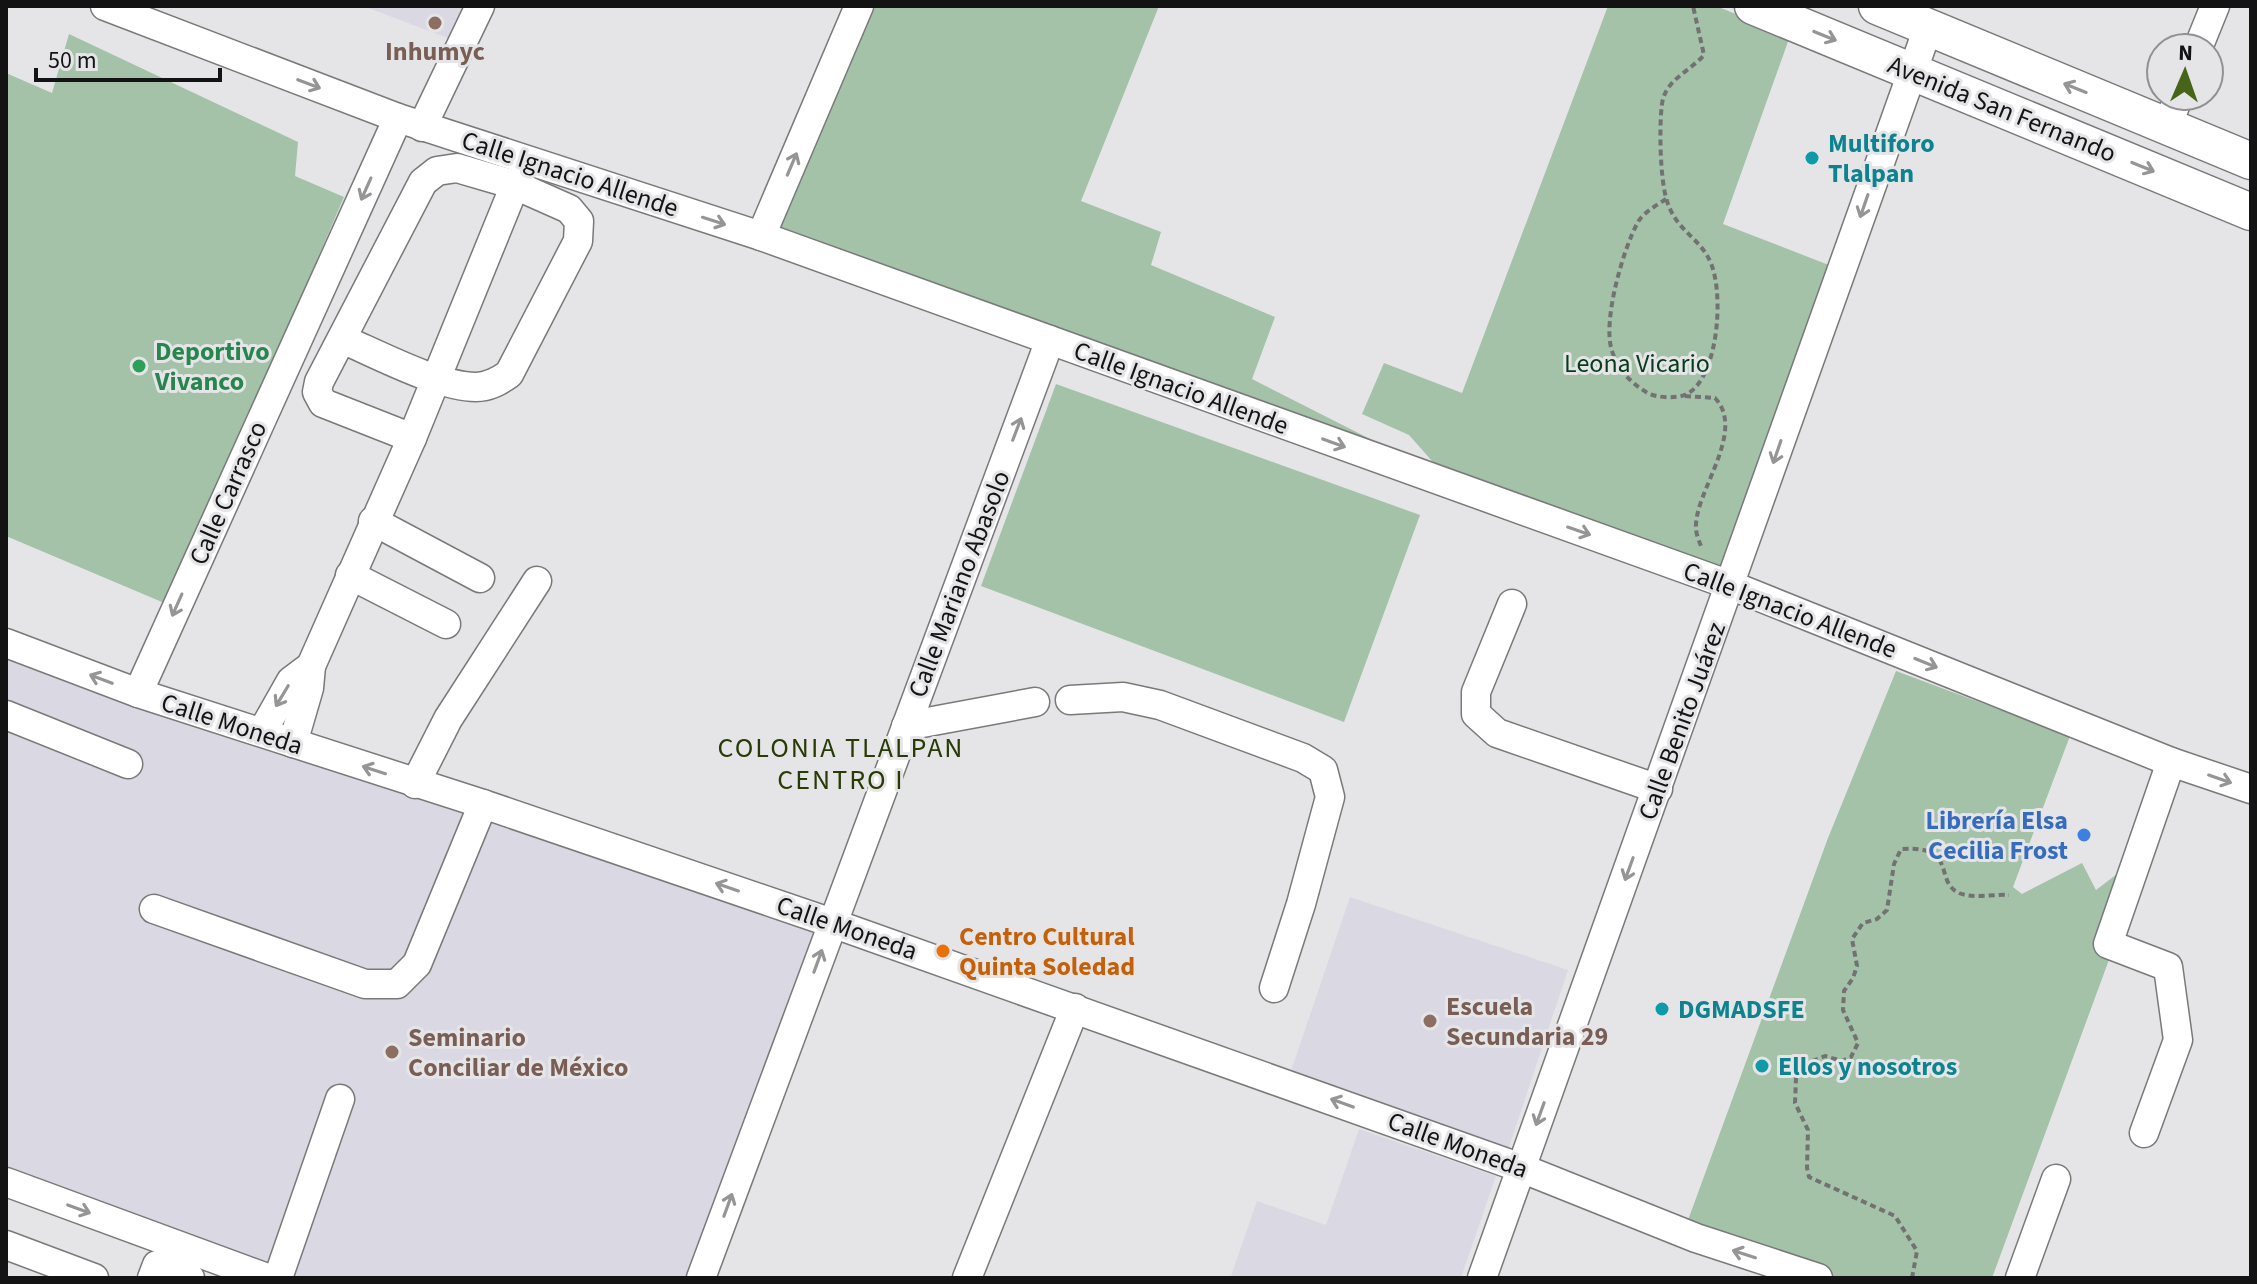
<svg xmlns="http://www.w3.org/2000/svg" width="2257" height="1284" viewBox="0 0 2257 1284" font-family="'Source Sans 3',sans-serif">
	<style>
		.built { fill: #dad9e3 }
		.green { fill: #a3c2a8 }
		.lines { fill: none; stroke-linecap: round; stroke-linejoin: round }
		.minor-casing { stroke: #79797a; stroke-width: 31 }
		.major-casing { stroke: #79797a; stroke-width: 39 }
		.path { stroke: #727273; stroke-width: 4; stroke-dasharray: 6 4; stroke-linecap: butt }
		.minor { stroke: #fff; stroke-width: 28 }
		.major { stroke: #fff; stroke-width: 36 }
		.oneway { stroke: #959595 }
		.education-dot { fill: #8d6e63; stroke: #e5e5e7; stroke-width: 3 }
		.culture-dot { fill: #0f9aa8; stroke: #e5e5e7; stroke-width: 3 }
		.leisure-dot { fill: #2e9e5b; stroke: #e5e5e7; stroke-width: 3 }
		.shop-dot { fill: #3f7fe0; stroke: #e5e5e7; stroke-width: 3 }
		.food-dot { fill: #e8710a; stroke: #e5e5e7; stroke-width: 3 }
		.labels { text-anchor: middle; dominant-baseline: central; stroke-width: 6; stroke-linejoin: round; paint-order: stroke }
		.education-label { font-size: 26px; font-weight: bold; fill: #785e54; stroke: #e5e5e7; text-anchor: start }
		.street-label { font-size: 26px; fill: #131314; stroke: #e5e5e7 }
		.culture-label { font-size: 26px; font-weight: bold; fill: #0d838f; stroke: #e5e5e7; text-anchor: start }
		.leisure-label { font-size: 26px; font-weight: bold; fill: #27864d; stroke: #e5e5e7; text-anchor: start }
		.park-label { font-size: 26px; fill: #043d19; stroke: #e5e5e7 }
		.shop-label { font-size: 26px; font-weight: bold; fill: #366cbe; stroke: #e5e5e7; text-anchor: end }
		.food-label { font-size: 26px; font-weight: bold; fill: #c56008; stroke: #e5e5e7; text-anchor: start }
		.neighbourhood-label { font-size: 28px; letter-spacing: 2px; fill: #273b05; stroke: #e5e5e7 }
	</style>
	<rect width="100%" height="100%" fill="#e5e5e7"/>
	<!-- built -->
	<g class="built">
		<path d="M363,6h107l-17,34z"/>
		<path d="M6,653l817,282 -129,343h-399l-289,-108z"/>
		<path d="M1350,897l218,73 -60,180 -217,-79z"/>
		<path d="M1359,1129l137,47 -35,102h-223l-7,-2 26,-75 69,24z"/>
	</g>
	<!-- green -->
	<g class="green">
		<path d="M870,6h289l-78,195 80,31 -10,33 124,52 -23,62 195,99 -38,-43 -47,-21 22,-51 78,30 146,-387h108l74,30 -67,188 111,43 -109,307 -273,-104 -2,9 -205,-82 -472,-170z"/>
		<path d="M69,34l229,108 -3,34 49,21 -175,408 -163,-69v-463l46,20z"/>
		<path d="M1056,384l364,131 -76,207 -363,-136z"/>
		<path d="M1896,671l174,65 -57,151 9,7 60,-31 14,27 25,-19 -27,80 16,6 -118,321h-163l-145,-47 144,-393z"/>
	</g>
	<g class="lines">
		<defs>
			<g id="minor">
				<path d="M105,6l293,112 363,118 969,349 441,177 80,27"/>
				<path d="M2198,48l17,-42"/>
				<path d="M2167,126l12,-30"/>
				<path d="M422,127l58,-121"/>
				<path d="M761,236l98,-230"/>
				<path d="M342,339c35,15 97,48 134,48 13,0 23,-6 33,-13l69,-133 1,-20 -10,-12 -54,-24 -58,-17 -20,3 -14,11 -104,200 -2,10 6,11 89,35"/>
				<path d="M373,521l107,57"/>
				<path d="M350,575l96,49"/>
				<path d="M1512,604l-36,88v22l21,19 161,56"/>
				<path d="M6,643l132,50 345,111 349,119 689,245 175,70 122,40"/>
				<path d="M138,693l260,-575"/>
				<path d="M1070,700l53,-3 37,8 143,53 20,12 7,27 -29,107 -27,84"/>
				<path d="M6,715l122,49"/>
				<path d="M906,726l129,-24"/>
				<path d="M262,732l29,-51 20,-15"/>
				<path d="M293,743l16,-55 2,-22 101,-228 103,-253"/>
				<path d="M415,784l33,-65 89,-138"/>
				<path d="M154,909l211,75h32l20,-20 66,-160"/>
				<path d="M2144,1133l34,-93 -10,-73 -60,-23 63,-182"/>
				<path d="M6,1182l261,96"/>
				<path d="M6,1245l88,33"/>
				<path d="M152,1278l5,-13 33,13"/>
				<path d="M278,1278l62,-179"/>
				<path d="M701,1278l349,-938"/>
				<path d="M967,1278l108,-270"/>
				<path d="M1482,1278l446,-1250"/>
				<path d="M2020,1278l36,-99"/>
			</g>
			<g id="major">
				<path d="M1753,6l498,206"/>
				<path d="M1877,6l374,155"/>
			</g>
		</defs>
		<!-- minor casing -->
		<use href="#minor" class="minor-casing"/>
		<!-- major casing -->
		<use href="#major" class="major-casing"/>
		<!-- path -->
		<g class="path">
			<path d="M1666,199c-9,6 -23,14 -28,23 -15,27 -36,100 -26,129 6,19 18,31 34,41 8,6 32,7 41,2 32,-17 38,-105 22,-135 -11,-22 -33,-29 -42,-58 -7,-21 -8,-75 -5,-97 3,-24 27,-32 42,-49l-11,-49"/>
			<path d="M1685,396l30,2c32,34 -21,94 -19,130 0,6 3,13 5,18"/>
			<path d="M1912,1278l5,-27 -22,-35 -86,-39 -2,-9 1,-38 -13,-27 1,-25 9,-14 20,-8 17,5 9,-4 7,-14 -15,-33 1,-19 9,-13 4,-12 -5,-27 11,-16 14,-4 10,-9 7,-46 7,-15c58,-4 32,32 58,44 14,6 35,1 50,2"/>
		</g>
		<!-- minor -->
		<use href="#minor" class="minor"/>
		<!-- major -->
		<use href="#major" class="major"/>
	</g>
	<!-- one-way arrows -->
	<defs><path id="oneway-shaft" d="M-6 0H5M1.5-3L5.5 0L1.5 3" fill="none" stroke-width="1.6" stroke-linecap="round" stroke-linejoin="round" transform="scale(2)"/></defs>
	<g class="oneway">
		<use href="#oneway-shaft" transform="translate(1825 36) rotate(22)"/>
		<use href="#oneway-shaft" transform="translate(309 84) rotate(21)"/>
		<use href="#oneway-shaft" transform="translate(2075 88) rotate(-158)"/>
		<use href="#oneway-shaft" transform="translate(792 164) rotate(-67)"/>
		<use href="#oneway-shaft" transform="translate(2143 167) rotate(22)"/>
		<use href="#oneway-shaft" transform="translate(366 189) rotate(114)"/>
		<use href="#oneway-shaft" transform="translate(1864 206) rotate(109)"/>
		<use href="#oneway-shaft" transform="translate(714 221) rotate(18)"/>
		<use href="#oneway-shaft" transform="translate(1017 429) rotate(-69)"/>
		<use href="#oneway-shaft" transform="translate(1334 443) rotate(20)"/>
		<use href="#oneway-shaft" transform="translate(1777 452) rotate(109)"/>
		<use href="#oneway-shaft" transform="translate(1579 531) rotate(19)"/>
		<use href="#oneway-shaft" transform="translate(177 605) rotate(114)"/>
		<use href="#oneway-shaft" transform="translate(1926 663) rotate(22)"/>
		<use href="#oneway-shaft" transform="translate(101 679) rotate(-159)"/>
		<use href="#oneway-shaft" transform="translate(282 696) rotate(121)"/>
		<use href="#oneway-shaft" transform="translate(374 770) rotate(-162)"/>
		<use href="#oneway-shaft" transform="translate(2220 779) rotate(19)"/>
		<use href="#oneway-shaft" transform="translate(1629 869) rotate(110)"/>
		<use href="#oneway-shaft" transform="translate(727 887) rotate(-161)"/>
		<use href="#oneway-shaft" transform="translate(818 961) rotate(-70)"/>
		<use href="#oneway-shaft" transform="translate(1342 1103) rotate(-160)"/>
		<use href="#oneway-shaft" transform="translate(1540 1114) rotate(110)"/>
		<use href="#oneway-shaft" transform="translate(728 1205) rotate(-70)"/>
		<use href="#oneway-shaft" transform="translate(79 1209) rotate(20)"/>
		<use href="#oneway-shaft" transform="translate(1744 1254) rotate(-162)"/>
	</g>
	<!-- markers -->
	<g class="education-dot">
		<circle cx="435" cy="23" r="8"/>
		<circle cx="1430" cy="1021" r="8"/>
		<circle cx="392" cy="1052" r="8"/>
	</g>
	<g class="culture-dot">
		<circle cx="1812" cy="158" r="8"/>
		<circle cx="1662" cy="1009" r="8"/>
		<circle cx="1762" cy="1066" r="8"/>
	</g>
	<circle class="leisure-dot" cx="139" cy="366" r="8"/>
	<circle class="shop-dot" cx="2084" cy="835" r="8"/>
	<circle class="food-dot" cx="943" cy="951" r="8"/>
	<g class="labels">
		<!-- education labels -->
		<g class="education-label">
			<text x="435" y="51" text-anchor="middle">Inhumyc</text>
			<text x="1446" y="1006">Escuela<tspan x="1446" dy="30">Secundaria 29</tspan></text>
			<text x="408" y="1037">Seminario<tspan x="408" dy="30">Conciliar de México</tspan></text>
		</g>
		<!-- street labels -->
		<g class="street-label">
			<text transform="translate(2002 109) rotate(22)">Avenida San Fernando</text>
			<text transform="translate(570 174) rotate(18)">Calle Ignacio Allende</text>
			<text transform="translate(1181 388) rotate(20)">Calle Ignacio Allende</text>
			<text transform="translate(228 493) rotate(-66)">Calle Carrasco</text>
			<text transform="translate(959 584) rotate(-69)">Calle Mariano Abasolo</text>
			<text transform="translate(1790 610) rotate(21)">Calle Ignacio Allende</text>
			<text transform="translate(1682 721) rotate(-70)">Calle Benito Juárez</text>
			<text transform="translate(232 724) rotate(18)">Calle Moneda</text>
			<text transform="translate(847 928) rotate(19)">Calle Moneda</text>
			<text transform="translate(1458 1145) rotate(20)">Calle Moneda</text>
		</g>
		<!-- culture labels -->
		<g class="culture-label">
			<text x="1828" y="143">Multiforo<tspan x="1828" dy="30">Tlalpan</tspan></text>
			<text x="1678" y="1009">DGMADSFE</text>
			<text x="1778" y="1066">Ellos y nosotros</text>
		</g>
		<!-- leisure labels -->
		<g class="leisure-label">
			<text x="155" y="351">Deportivo<tspan x="155" dy="30">Vivanco</tspan></text>
		</g>
		<!-- park labels -->
		<g class="park-label">
			<text x="1637" y="363">Leona Vicario</text>
		</g>
		<!-- shop labels -->
		<g class="shop-label">
			<text x="2068" y="820">Librería Elsa<tspan x="2068" dy="30">Cecilia Frost</tspan></text>
		</g>
		<!-- food labels -->
		<g class="food-label">
			<text x="959" y="936">Centro Cultural<tspan x="959" dy="30">Quinta Soledad</tspan></text>
		</g>
		<!-- neighbourhood labels -->
		<g class="neighbourhood-label">
			<text x="841" y="748">COLONIA TLALPAN<tspan x="841" dy="32">CENTRO I</tspan></text>
		</g>
	</g>
	<!-- border -->
	<rect width="2257" height="1284" fill="none" stroke="#131314" stroke-width="16"/>
	<!-- north arrow -->
	<g transform="translate(2185 72) rotate(2)"><circle r="38" fill="#e5e5e7" stroke="#919193" stroke-width="2"/>
	<path d="M0-6L14 30L0 20L-14 30Z" fill="#476518"/>
	<text y="-12" font-size="22" font-weight="bold" text-anchor="middle" fill="#131314">N</text>
	</g>
	<!-- scale -->
	<path d="M36 68v12h184v-12" fill="none" stroke="#131314" stroke-width="4"/>
	<text x="48" y="68" font-size="24" fill="#131314" stroke="#e5e5e7" stroke-width="6" paint-order="stroke">50 m</text>
</svg>
